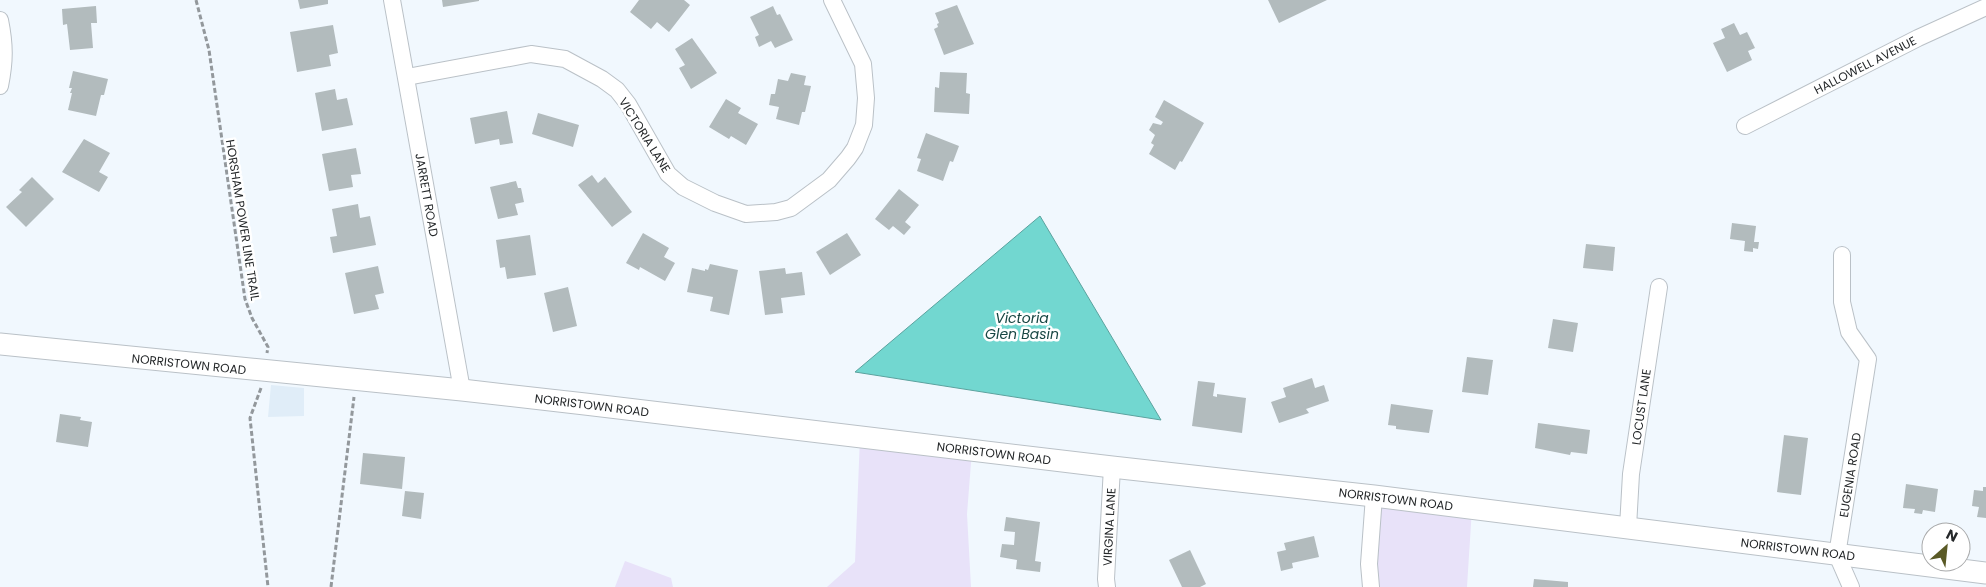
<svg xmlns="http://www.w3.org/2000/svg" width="1986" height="587" viewBox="0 0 1986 587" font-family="Poppins,sans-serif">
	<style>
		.built { fill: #e0edf8 }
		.green { fill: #e8e2f9 }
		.water { fill: #72d7d0; stroke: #5ba29e }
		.building { fill: #b2bbbd }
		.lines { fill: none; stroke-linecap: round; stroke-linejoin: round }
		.minor-casing { stroke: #bac1c7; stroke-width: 18 }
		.major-casing { stroke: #bac1c7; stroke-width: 23 }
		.path { stroke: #93989c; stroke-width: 3; stroke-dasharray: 5 2.5; stroke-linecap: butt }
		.minor { stroke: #fff; stroke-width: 16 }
		.major { stroke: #fff; stroke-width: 21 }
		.labels { text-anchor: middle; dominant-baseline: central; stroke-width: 5; stroke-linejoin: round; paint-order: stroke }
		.street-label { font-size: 12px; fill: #25282a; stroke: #fff }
		.water-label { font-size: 14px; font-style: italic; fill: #174643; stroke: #fff }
	</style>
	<rect width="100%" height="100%" fill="#f1f8fe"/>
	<!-- built -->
	<path class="built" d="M271,385l33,3v28l-36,1z"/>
	<!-- green -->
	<g class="green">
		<path d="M860,437l112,13 -5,64 4,73h-144l28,-25z"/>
		<path d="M1382,497l90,11 -5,79h-92l-5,-10z"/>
		<path d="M625,561l46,17 2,9h-58z"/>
	</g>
	<!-- water -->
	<path class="water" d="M1040,216l121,204 -306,-48z"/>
	<!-- building -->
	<g class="building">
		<path d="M298,0h30v4l-28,5z"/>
		<path d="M442,0h37v1l-36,6z"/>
		<path d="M639,0h45l6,5 -21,27 -12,-10 -6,7 -21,-17z"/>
		<path d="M1268,0h59l-48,23z"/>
		<path d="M957,5l17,39 -30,11 -10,-26 4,-2 -1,-3 2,-1 -4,-10z"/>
		<path d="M96,6l1,17h-6l2,25 -23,2 -3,-26 -4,1 -1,-16z"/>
		<path d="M773,6l4,9 3,-1 13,26 -18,8 -4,-7 -12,6 -4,-10 4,-2 -9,-18z"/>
		<path d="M1734,23l6,12 7,-3 8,16 -7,3 4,9 -25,12 -14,-29 12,-5 -4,-9z"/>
		<path d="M333,25l5,28 -9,2 2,11 -34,6 -7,-40z"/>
		<path d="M692,38l25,35 -26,16 -12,-21 6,-3 -10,-16z"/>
		<path d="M73,71l35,8 -4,16h-3l-5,21 -28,-6 4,-17h-2l2,-5h-3z"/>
		<path d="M940,72l27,1 -1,20 4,1 -1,20 -35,-2 1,-25 4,1z"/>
		<path d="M791,73l15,3 -2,9 7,1 -6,26h-3l-3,13 -23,-6 3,-12 -10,-2 2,-11h4l3,-15 10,2z"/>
		<path d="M335,89l2,11 10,-2 6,27 -31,6 -7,-38z"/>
		<path d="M726,99l15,9 -3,5 20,11 -12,21 -15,-9 -2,3 -20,-12z"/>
		<path d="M1164,100l40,23 -22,39 -2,-1 -5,9 -26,-16 5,-9 -3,-2 4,-8 -6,-5 4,-7 8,2 2,-3 -8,-5z"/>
		<path d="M507,111l6,32 -13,2 -1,-6 -24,5 -5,-26z"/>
		<path d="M538,113l41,12 -6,22 -41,-13z"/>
		<path d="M926,133l33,13 -6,16 -3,-1 -7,20 -26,-10 4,-12 -4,-1z"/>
		<path d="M84,139l26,14 -11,19 9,5 -9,15 -37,-20z"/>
		<path d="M356,148l5,26 -10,1 2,12 -24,4 -7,-37z"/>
		<path d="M592,175l6,8 7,-6 27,35 -20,15 -34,-42z"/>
		<path d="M32,177l22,22 -28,28 -20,-20 16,-15 -3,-2z"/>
		<path d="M516,181l2,7h3l3,14 -9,2 3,11 -20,4 -8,-32z"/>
		<path d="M899,189l20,16 -14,17 6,5 -7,8 -11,-9 -4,4 -14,-11z"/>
		<path d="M358,204l2,14 10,-2 6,29 -43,8 -3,-16 7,-1 -5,-27z"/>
		<path d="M1732,223l24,3 -2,16h5l-1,7 -5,-1v4l-9,-1 1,-10 -15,-2z"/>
		<path d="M643,233l26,15 -5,9 11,6 -10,18 -25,-14 -1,3 -13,-7z"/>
		<path d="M847,233l14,22 -31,20 -14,-23z"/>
		<path d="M530,235l6,40 -29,4 -2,-12 -5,1 -4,-28z"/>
		<path d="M1586,244l29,3 -2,24 -30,-3z"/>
		<path d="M710,264l28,6 -9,45 -19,-4 3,-14 -26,-5 5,-24 13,3v-2l3,1z"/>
		<path d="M378,266l6,27 -9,2 4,14 -25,5 -9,-41z"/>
		<path d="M785,268l1,6 16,-2 3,23 -24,3 2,15 -18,2 -6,-44z"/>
		<path d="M568,287l9,39 -24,6 -9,-39z"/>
		<path d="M1553,319l25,4 -5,29 -25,-4z"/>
		<path d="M1467,357l26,3 -5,35 -26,-3z"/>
		<path d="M1312,378l3,10 9,-3 5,16 -23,8 3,4 -30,10 -8,-21 15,-5 -3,-9z"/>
		<path d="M1198,381l17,2 -2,13 4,1v-3l29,4 -4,35 -50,-7z"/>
		<path d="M1391,404l42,6 -4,23 -33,-4v-3l-8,-1z"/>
		<path d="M60,414l21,3 -1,3 12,2 -4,25 -32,-5z"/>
		<path d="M1538,423l52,7 -3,24 -16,-2 -1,3 -35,-7z"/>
		<path d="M1784,435l24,3 -7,57 -24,-3z"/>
		<path d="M363,453l42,4 -3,32 -42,-5z"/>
		<path d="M1906,484l32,5 -3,23 -12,-2 -1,4 -8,-1 1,-4 -12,-1z"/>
		<path d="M1983,487h3v31l-9,-1 2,-10 -7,-1 2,-16 9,1z"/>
		<path d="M405,491l19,2 -3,26 -19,-3z"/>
		<path d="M1006,517l34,5 -5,39 6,1 -1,10 -24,-3 1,-9 -17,-3 2,-13 12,1 1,-13 -11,-1z"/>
		<path d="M1314,536l5,21 -27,6 1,5 -12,3 -4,-19 9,-2 -2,-7z"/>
		<path d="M1190,550l16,34 -6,3h-18l-13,-27z"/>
		<path d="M1534,579l34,3v5h-35z"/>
	</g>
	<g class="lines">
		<defs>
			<g id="minor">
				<path d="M392,0l70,390"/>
				<path d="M0,20c5,25 5,41 0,66"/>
				<path d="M407,77l124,-23 34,5 37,20 15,11 11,14 40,70 15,13 32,16 31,11 30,-2 15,-4 38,-28 19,-22 7,-10 9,-23 2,-27 -3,-34 -31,-64"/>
				<path d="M1745,126l173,-88 68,-31"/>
				<path d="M1842,255v47l7,30 19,27 -31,196 14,32"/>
				<path d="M1628,527l3,-53 28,-187"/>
				<path d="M1107,587l-1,-8 6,-112"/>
				<path d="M1371,587l-2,-23 5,-68"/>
			</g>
			<path id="major" d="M0,344l462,46 123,14 527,63 262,29 612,77"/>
		</defs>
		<!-- minor casing -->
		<use href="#minor" class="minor-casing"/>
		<!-- major casing -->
		<use href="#major" class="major-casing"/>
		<!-- path -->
		<g class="path">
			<path d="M196,0l13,50 36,249 7,19 16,29 -1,6"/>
			<path d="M261,388l-11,30 18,169"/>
			<path d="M331,587l23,-190"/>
		</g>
		<!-- minor -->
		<use href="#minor" class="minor"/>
		<!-- major -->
		<use href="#major" class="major"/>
	</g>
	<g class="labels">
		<!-- street labels -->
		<g class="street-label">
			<text transform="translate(1865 65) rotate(-27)">HALLOWELL AVENUE</text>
			<text transform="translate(645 135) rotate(58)">VICTORIA LANE</text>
			<text transform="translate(427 195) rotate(80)">JARRETT ROAD</text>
			<text transform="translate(243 220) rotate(81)">HORSHAM POWER LINE TRAIL</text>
			<text transform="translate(189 364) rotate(6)">NORRISTOWN ROAD</text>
			<text transform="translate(592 405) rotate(7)">NORRISTOWN ROAD</text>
			<text transform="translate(1641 407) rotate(-82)">LOCUST LANE</text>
			<text transform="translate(994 453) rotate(7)">NORRISTOWN ROAD</text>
			<text transform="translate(1850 475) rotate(-81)">EUGENIA ROAD</text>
			<text transform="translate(1396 499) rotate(7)">NORRISTOWN ROAD</text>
			<text transform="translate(1109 527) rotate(-87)">VIRGINA LANE</text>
			<text transform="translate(1798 549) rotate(7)">NORRISTOWN ROAD</text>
		</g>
		<!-- water labels -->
		<g class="water-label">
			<text x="1022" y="318">Victoria<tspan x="1022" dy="16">Glen Basin</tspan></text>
		</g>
	</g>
	<!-- north arrow -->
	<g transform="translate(1946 547) rotate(27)"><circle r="24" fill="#ffffff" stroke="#a8a9aa"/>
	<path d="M0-4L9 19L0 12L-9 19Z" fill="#5a5a26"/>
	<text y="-8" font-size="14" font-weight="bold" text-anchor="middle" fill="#25282a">N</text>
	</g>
</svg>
